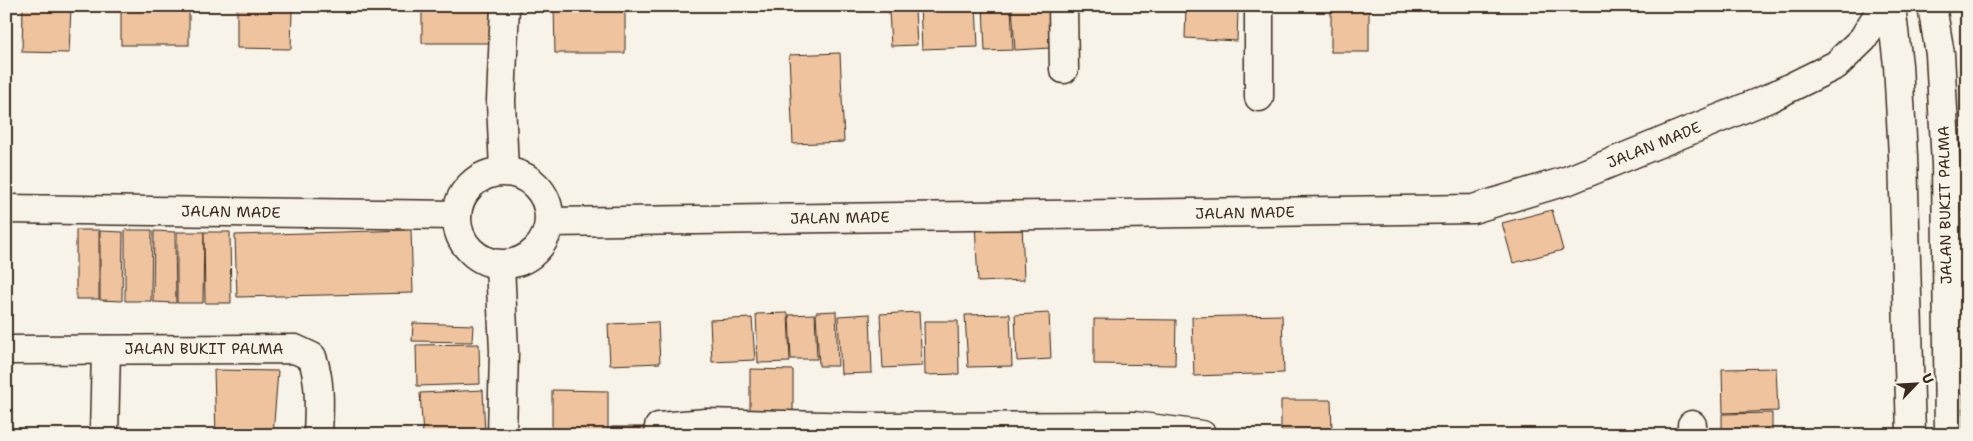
<svg xmlns="http://www.w3.org/2000/svg" width="1973" height="441" viewBox="0 0 1973 441" font-family="'Shantell Sans',sans-serif">
	<style>
		.building { fill: #eec39e; stroke: #3b2a1e }
		.lines { fill: none; stroke-linecap: round; stroke-linejoin: round }
		.minor-casing { stroke: #3b2a1e; stroke-width: 31 }
		.tertiary-casing { stroke: #3b2a1e; stroke-width: 31 }
		.minor { stroke: #f7f3e8; stroke-width: 28 }
		.tertiary { stroke: #f7f3e8; stroke-width: 28 }
		.labels { text-anchor: middle; dominant-baseline: central; stroke-width: 5; stroke-linejoin: round; paint-order: stroke }
		.street-label { font-size: 15px; fill: #3b2a1e; stroke: #f7f3e8 }
	</style>
	<rect width="100%" height="100%" fill="#f7f3e8"/>
	<filter id="ink" filterUnits="userSpaceOnUse"><feTurbulence type="fractalNoise" baseFrequency=".02" numOctaves="2"/><feDisplacementMap in="SourceGraphic" scale="10" xChannelSelector="R" yChannelSelector="G"/><feConvolveMatrix kernelMatrix="1 2 1 2 8 2 1 2 1" color-interpolation-filters="sRGB"/></filter>
	<g filter="url(#ink)">
		<!-- building -->
		<g class="building">
			<path d="M23,6h48l-2,47 -47,-1z"/>
			<rect x="121" y="6" width="68" height="39"/>
			<rect x="422" y="6" width="68" height="37"/>
			<path d="M554,6h71v47h-70z"/>
			<path d="M920,6h56l2,41 -56,2z"/>
			<path d="M983,6h28l2,44 -28,1z"/>
			<path d="M1012,6h38l1,42 -36,2z"/>
			<path d="M1186,7l52,3 -1,31 -52,-3z"/>
			<path d="M237,8l55,2 -1,39 -54,-1z"/>
			<path d="M915,10l2,35 -26,1 -2,-35z"/>
			<rect x="1331" y="11" width="38" height="41"/>
			<path d="M840,53l4,89 -51,2 -4,-89z"/>
			<path d="M1552,210l11,40 -50,13 -11,-40z"/>
			<path d="M1022,221l2,59 -46,2 -3,-59z"/>
			<rect x="76" y="230" width="23" height="69"/>
			<path d="M125,230h27l-1,71h-26z"/>
			<path d="M411,230l2,63 -176,4 -2,-62z"/>
			<path d="M100,231l23,1 -1,69 -22,-1z"/>
			<path d="M154,231l21,1 1,71 -23,-1z"/>
			<path d="M177,232h27l-1,71h-26z"/>
			<path d="M204,232h26l1,71h-26z"/>
			<rect x="1964" y="287" width="3" height="25"/>
			<path d="M836,311l2,55h-19l-3,-54z"/>
			<path d="M919,312l3,54 -39,2 -3,-54z"/>
			<path d="M788,313l2,49 -32,1 -2,-49z"/>
			<path d="M1049,313l2,46 -34,2 -2,-46z"/>
			<path d="M815,314l2,45h-26l-2,-44z"/>
			<path d="M870,314l2,59 -31,1 -3,-58z"/>
			<path d="M1010,314l2,52 -44,1 -3,-52z"/>
			<path d="M1282,315l2,58 -90,3 -2,-59z"/>
			<path d="M752,318l3,42 -43,2 -2,-42z"/>
			<path d="M1094,319l82,1 -1,45 -81,-1z"/>
			<path d="M924,321h34l1,53 -34,1z"/>
			<path d="M658,322l2,41 -50,2 -2,-41z"/>
			<path d="M413,323l60,2 -1,17 -60,-1z"/>
			<path d="M479,344l1,40 -63,2 -1,-41z"/>
			<path d="M1776,368l2,43 -55,2 -1,-44z"/>
			<path d="M750,369l43,1v47h-43z"/>
			<path d="M214,370l64,1 -5,64h-57z"/>
			<path d="M483,390l2,45h-62l-3,-42z"/>
			<path d="M552,390l56,1v44h-56z"/>
			<path d="M1281,400h50l1,31h-51z"/>
			<path d="M1772,413v22h-50v-21z"/>
			<rect x="612" y="427" width="42" height="8"/>
		</g>
		<g class="lines">
			<defs>
				<g id="minor">
					<path d="M1063,6l1,63"/>
					<path d="M1891,6l7,59 5,91 8,279"/>
					<path d="M1932,6l8,48 6,111 3,270"/>
					<path d="M1259,97v-91"/>
					<path d="M504,171l-3,-70 4,-95"/>
					<path d="M500,265l4,86 -2,84"/>
					<path d="M6,350l289,-1 17,8c9,25 7,51 6,78"/>
					<path d="M659,427l47,-4 155,4 273,-1 68,9"/>
					<path d="M104,435l2,-85"/>
					<path d="M1692,435v-10"/>
				</g>
				<g id="tertiary">
					<circle cx="503" cy="218" r="46"/>
					<path d="M6,209l451,6"/>
					<path d="M550,222l923,-13 96,-29 200,-82 67,-33 27,-26 20,-33"/>
				</g>
			</defs>
			<!-- minor casing -->
			<use href="#minor" class="minor-casing"/>
			<!-- tertiary casing -->
			<use href="#tertiary" class="tertiary-casing"/>
			<!-- minor -->
			<use href="#minor" class="minor"/>
			<!-- tertiary -->
			<use href="#tertiary" class="tertiary"/>
		</g>
	</g>
	<g class="labels">
		<!-- street labels -->
		<g class="street-label">
			<text transform="translate(1654 145) rotate(-22)">JALAN MADE</text>
			<text transform="translate(1945 205) rotate(-91)">JALAN BUKIT PALMA</text>
			<text transform="translate(231 212) rotate(1)">JALAN MADE</text>
			<text transform="translate(1245 213) rotate(-1)">JALAN MADE</text>
			<text transform="translate(840 218) rotate(-1)">JALAN MADE</text>
			<text x="204" y="349">JALAN BUKIT PALMA</text>
		</g>
	</g>
	<!-- margin -->
	<rect width="1973" height="441" fill="none" stroke="#f7f3e8" stroke-width="25"/>
	<rect x="12" y="12" width="1948" height="416" fill="none" stroke="#3b2a1e" stroke-width="2" filter="url(#ink)"/>
	<!-- north arrow -->
	<g transform="translate(1916 384) rotate(65)" stroke="#f7f3e8" stroke-width="4" paint-order="stroke">
	<path d="M0-4L9 19L0 12L-9 19Z" fill="#3b2a1e"/>
	<text y="-8" font-size="14" font-weight="bold" text-anchor="middle" fill="#3b2a1e">U</text>
	</g>
</svg>
